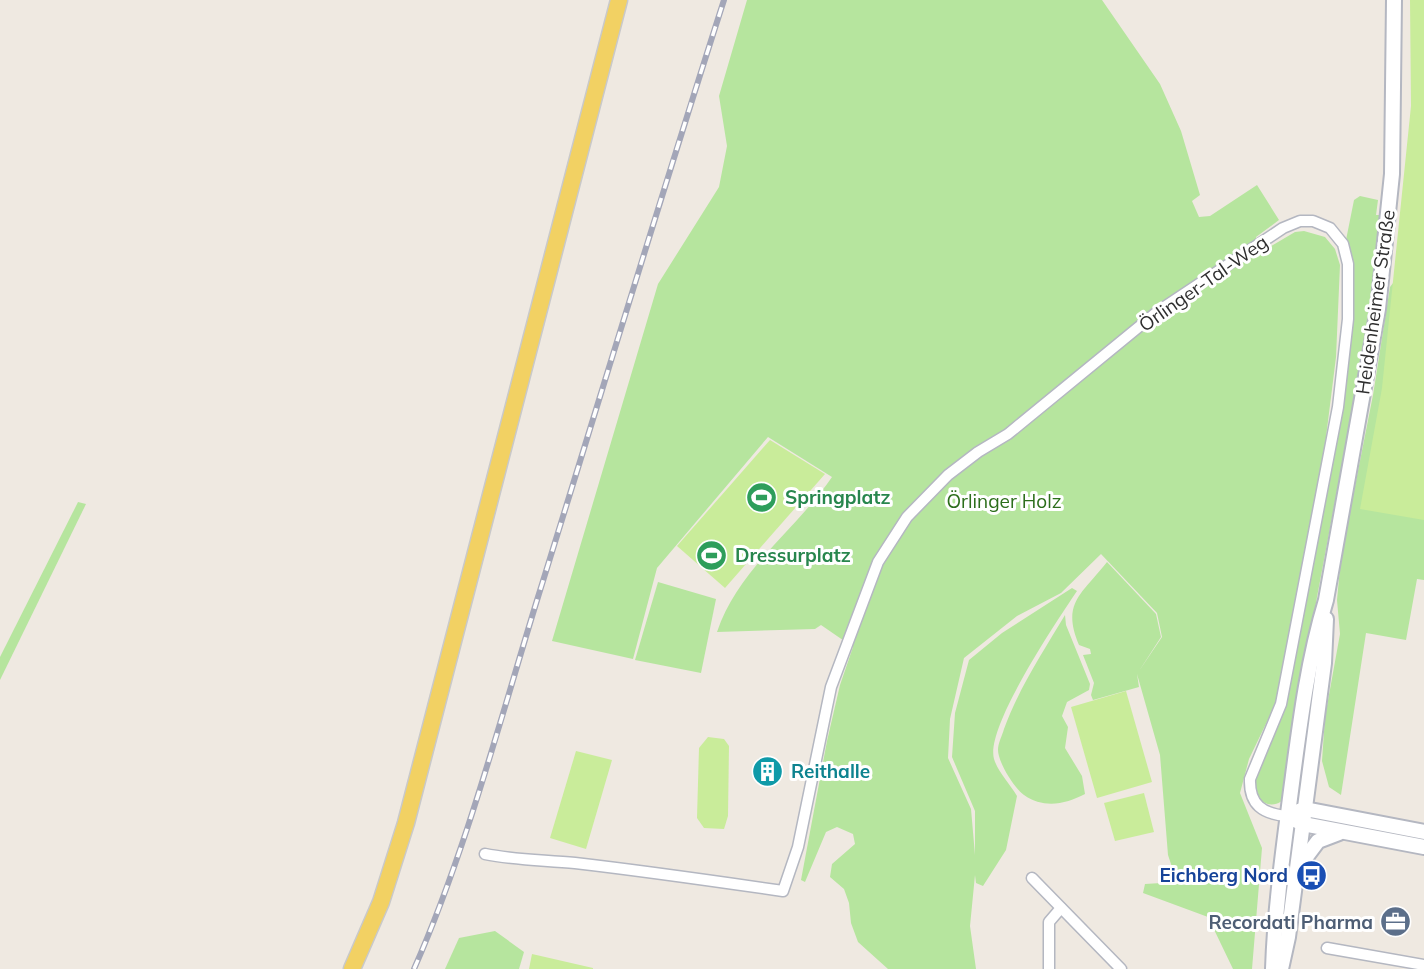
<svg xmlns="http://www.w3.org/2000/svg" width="1424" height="969" viewBox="0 0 1424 969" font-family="Mulish,sans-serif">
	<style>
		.green { fill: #b6e59e }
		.pitch { fill: #c9ec9a }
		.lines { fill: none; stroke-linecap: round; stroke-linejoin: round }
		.street-casing { stroke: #b4b7c1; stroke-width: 13 }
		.secondary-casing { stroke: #b4b7c1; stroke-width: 18 }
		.primary-casing { stroke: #c9c9c9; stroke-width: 19 }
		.street { stroke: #fff; stroke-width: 10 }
		.secondary { stroke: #fff; stroke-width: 14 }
		.primary { stroke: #f2d163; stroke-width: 16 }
		.rail-casing { stroke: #a3a6b8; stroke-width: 6 }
		.rail { stroke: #fff; stroke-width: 3.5; stroke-dasharray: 10; stroke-linecap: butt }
		.labels { text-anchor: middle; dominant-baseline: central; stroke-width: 6; stroke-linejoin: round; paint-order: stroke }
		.street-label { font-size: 19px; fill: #2e2e2e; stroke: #fff }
		.leisure-label { font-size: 19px; font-weight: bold; fill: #27864d; stroke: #fff; text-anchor: start }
		.park-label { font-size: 19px; fill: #2c6e1b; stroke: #fff }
		.culture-label { font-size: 19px; font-weight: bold; fill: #0d838f; stroke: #fff; text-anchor: start }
		.transit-label { font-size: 19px; font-weight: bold; fill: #164399; stroke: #fff; text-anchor: end }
		.service-label { font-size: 19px; font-weight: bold; fill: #4e5e75; stroke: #fff; text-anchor: end }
	</style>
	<rect width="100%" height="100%" fill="#efe9e1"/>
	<!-- green -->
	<g class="green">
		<path d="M747,0h355l58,84 21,47 19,64 -8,6 7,16 11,-1 47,-31 22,35 -23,17 5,15 34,-20 9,-1 21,6 10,12 5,16 -4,92 -12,96v10l-48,240 -27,56 -9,34 22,55 -10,121h-19l-25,-52 -65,-24 2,-9 32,-2 -9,-27 -8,-100 -23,-81 2,13 -46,13 -2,-5 3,-12 -11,-28 8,-1 -1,-5 -11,-4c-18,-42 3,-51 28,-83l49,52 5,23 -22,34 23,-34 -5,-24 -56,-59 -40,39 -44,23 -53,42 -14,61 -2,39 23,51 4,46v-44l-23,-54 3,-44 14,-53 33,-27 70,-45 5,3c-20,30 -92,136 -83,168 4,13 16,25 23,37l-11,54 -23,36 -7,-3 -1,-8 -5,51 6,43h-88l-30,-27 -7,-19 -2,-20 -5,-14 -14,-12 2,-13 23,-20 -2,-10 -16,-7 -11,5 -21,50 -4,-2 26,-139 13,-56 13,-38 -32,-22 -6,4 -98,3c21,-63 79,-102 115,-155l-64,-40 -111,131 -24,91 -81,-18 106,-357 61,-97 8,-41 -8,-50z"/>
		<path d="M1360,196l18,4 -2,15h4l-8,90 -55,292 -30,196c-7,19 -32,13 -33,-7 0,-16 21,-56 27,-73 5,-10 7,-21 9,-32l52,-272 9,-108 1,-42 -6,-19 8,-40z"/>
		<path d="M1397,278l27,230v72l-7,-1 -11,61 -40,-7 -25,162 -12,-8 -7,-26 3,-44 15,-83 -3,-34 4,-43 32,-162 17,-108z"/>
		<path d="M78,502l8,2 -86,176v-23z"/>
		<path d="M658,582l58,17 -15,74 -66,-13z"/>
		<path d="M1065,615l1,10 24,59 -1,6 -22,12 -5,14 6,11 -3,21 17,28 3,18c-19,10 -41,15 -61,1 -10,-7 -26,-33 -26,-45 0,-7 4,-14 6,-21 15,-41 39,-77 61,-114z"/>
		<path d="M495,931l29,21 -5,17h-74l14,-31z"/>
	</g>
	<!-- pitch -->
	<g class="pitch">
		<path d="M1410,0h14v520l-64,-11 22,-121 29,-282z"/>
		<path d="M770,440l55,34 -100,114 -48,-42z"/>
		<path d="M1126,691l26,91 -55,16 -26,-91z"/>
		<path d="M708,737l16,2 5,7 -1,70 -4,13 -20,-1 -7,-10 2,-70z"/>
		<path d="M576,751l36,9 -26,89 -36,-11z"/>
		<path d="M1144,793l10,39 -39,9 -11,-38z"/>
		<path d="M532,954l61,14v1h-64z"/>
	</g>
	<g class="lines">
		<defs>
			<g id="street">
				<path d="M485,854c29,6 60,6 90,9 69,8 139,18 208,28l15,-44 33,-160 47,-125 29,-45 41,-42 30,-23 30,-18 149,-122 126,-84 17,-7h13l17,7 13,16 5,20v55l-10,88 -57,297 -31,75c-1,26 13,35 37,37"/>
				<path d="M1032,878l89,91"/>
				<path d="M1327,948l97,17"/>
				<path d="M1049,969v-47l12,-14"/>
			</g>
			<g id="secondary">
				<path d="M1299,811l6,-2 119,23"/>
				<path d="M1295,820l8,4 121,23"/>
				<path d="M1300,865l18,-24 21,-8"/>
				<path d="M1273,969c2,-62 11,-124 19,-186 8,-61 16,-124 34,-183l52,-291 14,-135 2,-174"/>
				<path d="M1281,969l7,-32 36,-274 2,-44"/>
			</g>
			<path id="primary" d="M352,969l29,-67 25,-79 213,-823"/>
		</defs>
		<!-- street casing -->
		<use href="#street" class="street-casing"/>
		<!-- secondary casing -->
		<use href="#secondary" class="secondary-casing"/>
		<!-- primary casing -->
		<use href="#primary" class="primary-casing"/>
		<!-- street -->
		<use href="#street" class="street"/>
		<!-- secondary -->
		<use href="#secondary" class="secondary"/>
		<!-- primary -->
		<use href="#primary" class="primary"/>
		<defs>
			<path id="rail" d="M414,969c52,-118 86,-249 124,-372 62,-199 122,-398 186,-597"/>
		</defs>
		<!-- rail casing -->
		<use href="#rail" class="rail-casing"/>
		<!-- rail -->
		<use href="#rail" class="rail"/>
	</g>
	<!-- icons -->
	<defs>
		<symbol id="stadium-disc" viewBox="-11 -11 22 22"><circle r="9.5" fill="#2e9e5b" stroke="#fff"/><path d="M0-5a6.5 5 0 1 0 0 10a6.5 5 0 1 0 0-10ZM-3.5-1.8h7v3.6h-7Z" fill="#fff"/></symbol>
		<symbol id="building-disc" viewBox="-11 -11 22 22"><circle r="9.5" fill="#0f9aa8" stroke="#fff"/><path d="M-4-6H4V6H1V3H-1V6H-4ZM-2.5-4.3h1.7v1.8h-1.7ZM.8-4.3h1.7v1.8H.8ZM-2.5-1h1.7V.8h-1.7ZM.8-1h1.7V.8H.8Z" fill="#fff"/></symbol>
		<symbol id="bus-disc" viewBox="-11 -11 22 22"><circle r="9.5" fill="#1a4fb4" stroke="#fff"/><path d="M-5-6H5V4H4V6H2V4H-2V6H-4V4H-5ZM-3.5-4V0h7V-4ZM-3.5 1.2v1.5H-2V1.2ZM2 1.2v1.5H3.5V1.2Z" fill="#fff"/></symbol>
		<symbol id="office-disc" viewBox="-11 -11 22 22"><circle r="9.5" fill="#5c6f8a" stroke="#fff"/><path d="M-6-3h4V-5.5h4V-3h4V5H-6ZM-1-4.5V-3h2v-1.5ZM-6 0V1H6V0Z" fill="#fff"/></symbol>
	</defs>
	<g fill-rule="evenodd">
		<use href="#stadium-disc" x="744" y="480" width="35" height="35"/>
		<use href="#stadium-disc" x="694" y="538" width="35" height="35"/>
		<use href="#building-disc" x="750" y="754" width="35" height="35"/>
		<use href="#bus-disc" x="1294" y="858" width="35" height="35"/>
		<use href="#office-disc" x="1378" y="904" width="35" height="35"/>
	</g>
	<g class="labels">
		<!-- street labels -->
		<g class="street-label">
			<text transform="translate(1203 283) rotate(-35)">Örlinger-Tal-Weg</text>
			<text transform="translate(1375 302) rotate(-82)">Heidenheimer Straße</text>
		</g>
		<!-- leisure labels -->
		<g class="leisure-label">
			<text x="785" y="497">Springplatz</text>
			<text x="735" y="555">Dressurplatz</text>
		</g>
		<!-- park labels -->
		<g class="park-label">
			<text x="1004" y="501">Örlinger Holz</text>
		</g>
		<!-- culture labels -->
		<g class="culture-label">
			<text x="791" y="771">Reithalle</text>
		</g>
		<!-- transit labels -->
		<g class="transit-label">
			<text x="1288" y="875">Eichberg Nord</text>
		</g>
		<!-- service labels -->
		<g class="service-label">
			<text x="1373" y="922">Recordati Pharma</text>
		</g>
	</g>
</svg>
